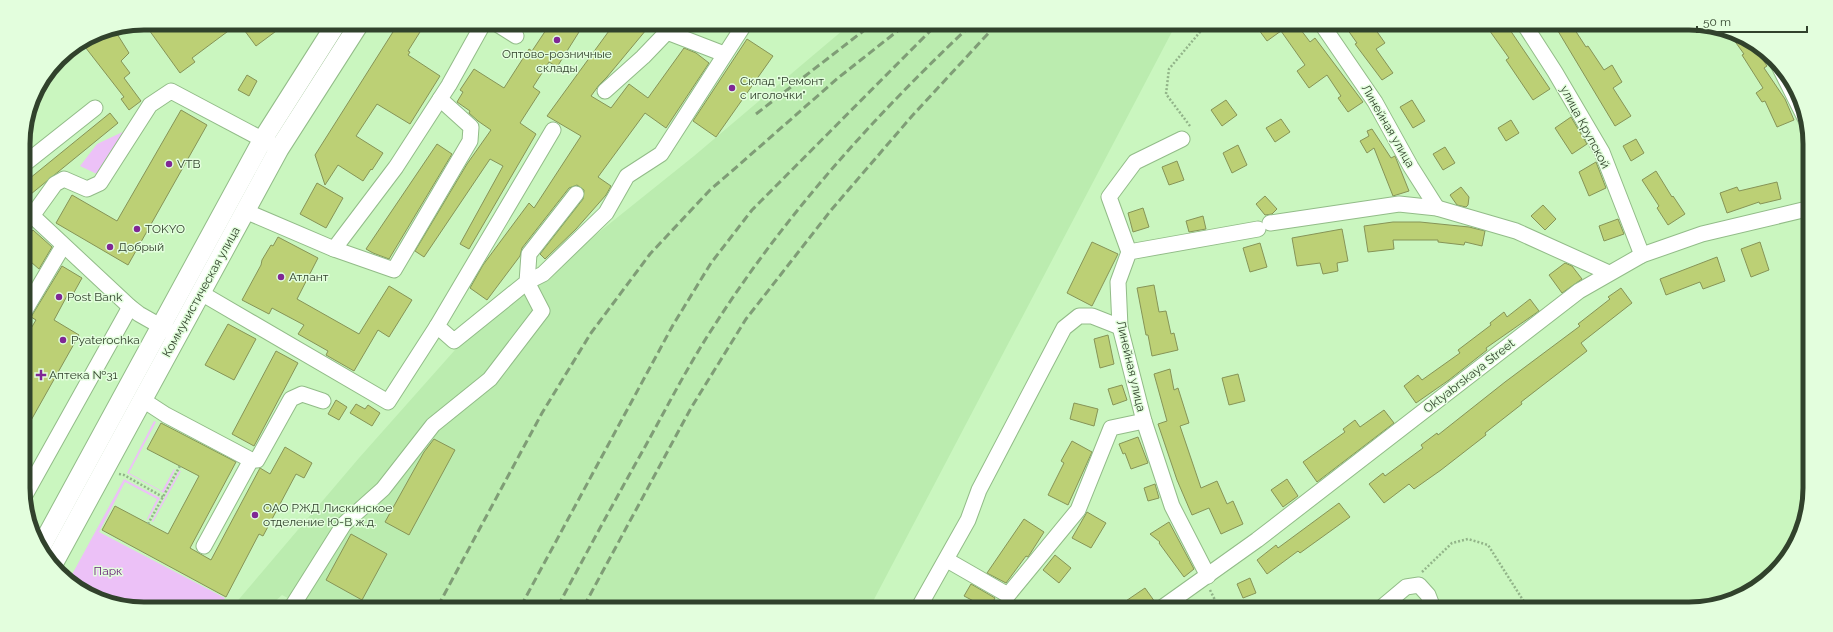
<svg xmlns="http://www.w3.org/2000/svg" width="1833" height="632" viewBox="0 0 1833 632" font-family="Raleway,sans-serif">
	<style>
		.built { fill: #bbecaf }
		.green { fill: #ecc1f7 }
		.building { fill: #bcd075; stroke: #869457 }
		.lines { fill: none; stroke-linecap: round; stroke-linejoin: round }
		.minor-casing { stroke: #92bc88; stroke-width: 17 }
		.major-casing { stroke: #92bc88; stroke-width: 21 }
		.path { stroke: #92b489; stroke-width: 2.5; stroke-dasharray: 2 2; stroke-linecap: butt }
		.minor { stroke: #fff; stroke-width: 15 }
		.major { stroke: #fff; stroke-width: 19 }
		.rail { stroke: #7f9d76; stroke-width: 3; stroke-dasharray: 8 4; stroke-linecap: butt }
		.poi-dot { fill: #802795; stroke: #e3fedd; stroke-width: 1.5 }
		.labels { text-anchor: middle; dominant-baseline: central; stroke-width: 3; stroke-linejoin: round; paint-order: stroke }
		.poi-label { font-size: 12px; fill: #31422c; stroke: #e3fedd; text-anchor: start }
		.street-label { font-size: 12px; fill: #31422c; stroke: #e3fedd }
		.park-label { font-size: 12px; fill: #682378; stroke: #e3fedd }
		.rim { fill: none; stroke: #31422c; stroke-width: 5 }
	</style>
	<rect width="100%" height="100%" fill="#caf6bf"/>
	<!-- built -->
	<path class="built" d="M849,25l326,1 -305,581 -569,-2 -19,-10 -11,10h-37l125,-147 103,-116 232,-186z"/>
	<!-- green -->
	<g class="green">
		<path d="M129,129l-28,47 -21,-10 17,-22z"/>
		<path d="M154,421l2,1 -27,51 33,18 12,-22 1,1 -11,23 -37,-20z"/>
		<path d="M179,471h2l-28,51 -1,-1z"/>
		<path d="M124,479l36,19 -12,22 -1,-1 10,-20 -32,-17 -26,50 126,66 -4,7h-108l-29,-12 -15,-13z"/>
	</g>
	<!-- building -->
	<g class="building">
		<path d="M144,23h23l6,8 11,-8h103l-31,23 -17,-23 -47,35 3,4 -15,11z"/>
		<path d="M398,24h27l-17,27 2,1 -2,3 32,21 -30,48 -33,-20 -21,32 27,17 -11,17 -1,-1 -8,12 -25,-16 -13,20 -10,-30z"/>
		<path d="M550,24h34l-27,43 -8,-5 -16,25 7,5 -20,31 16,11 -67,115 -9,-5 43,-78 -13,-7 -66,98 -9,-6 52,-87 24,-34 -13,-9 -9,-8 1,-2 -13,-9 6,-10 -3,-2 14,-21 30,19 25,-39 3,2z"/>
		<path d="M614,24h37l-44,53 -8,8 -8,11 20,12 18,-24 19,14 36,-50 12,5 13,10 -43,65 -21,-15 -47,64 13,9 -5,9 -30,34 -31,30 -5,-5 43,-55 1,-9 -7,-5 -8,3 -47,60 -2,8 -33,44 -17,-12 13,-23 46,-62 5,5 47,-72 -34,-20z"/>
		<path d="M1256,26h42l12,16 5,-4 48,64 -15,10 -10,-14 3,-2 -14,-21 -18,13 -12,-17 8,-6 -24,-34 -14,10z"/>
		<path d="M1345,26h28l12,17 -9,6 17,24 -11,7 -27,-36 2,-1z"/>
		<path d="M1487,27h21l42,62 -17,11 -27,-40 3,-2z"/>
		<path d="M1566,27h7l13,20 2,-1 16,24 8,-5 10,17 -9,6 18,28 -16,10 -57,-95z"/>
		<path d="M114,29l15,24 -8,8 9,12 -6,5 17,23 -12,9 -8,-11 3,-2 -42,-54 16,-11z"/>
		<path d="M1726,29l24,11 17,26 -3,2 21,31 9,21 -17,7 -12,-26 -3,1 -6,-9 7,-5 -21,-33 2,-1z"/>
		<path d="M747,39l26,17 -57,81 -23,-16z"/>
		<path d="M247,75l10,6 -8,15 -11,-6z"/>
		<path d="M1226,100l11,15 -15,11 -11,-16z"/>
		<path d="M1412,100l13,21 -12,7 -13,-21z"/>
		<path d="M181,110l26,15 -79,140 -72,-42 16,-28 45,26z"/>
		<path d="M110,113l8,10 -87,71 -7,-11z"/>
		<path d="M1571,117l16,27 -15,10 -17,-26z"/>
		<path d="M1281,119l9,13 -15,10 -9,-14z"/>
		<path d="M1511,120l8,13 -13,8 -8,-13z"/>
		<path d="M1372,129l19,29 4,-2 14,35 -16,5 -19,-48 -7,5 -7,-12 9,-5 -2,-5z"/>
		<path d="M1636,139l8,14 -13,8 -8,-15z"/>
		<path d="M437,144l15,10 -63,105 -16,-6 -7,-4z"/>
		<path d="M1238,145l9,20 -15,8 -9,-20z"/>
		<path d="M1445,147l10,16 -12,7 -10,-16z"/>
		<path d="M1177,161l7,19 -15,5 -7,-18z"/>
		<path d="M1596,162l10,26 -17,8 -10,-24z"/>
		<path d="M1656,171l16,26 1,-1 12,18 -17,11 -11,-17 2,-2 -17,-26z"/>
		<path d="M1777,182l4,17 -21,5 -1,-2 -32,11 -7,-20 17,-6 2,4z"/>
		<path d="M317,183l26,15 -17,30 -26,-14z"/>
		<path d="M1461,187l8,10 -1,8 -2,2 -9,-2 -7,-10z"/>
		<path d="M1265,196l12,13 -5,5 -7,1 -9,-11z"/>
		<path d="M1543,205l13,14 -11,11 -14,-14z"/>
		<path d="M1143,208l6,19 -16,5 -5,-19z"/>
		<path d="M1203,216l3,13 -17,3 -3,-11z"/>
		<path d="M1618,219l6,15 -20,7 -5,-15z"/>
		<path d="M1393,222h27l49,5 16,4 -3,15 -17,-4 -1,3 -26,-3v-2h-45l1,9 -26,3 -4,-26z"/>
		<path d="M1342,229l6,32 -11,2 1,8 -15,3 -3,-11 -23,3 -5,-28z"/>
		<path d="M33,230l19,17 -13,22 -15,-13v-16z"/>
		<path d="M278,237l40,21 -21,41 62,35 30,-48 23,14 -23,37 -11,-7 -24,41 -28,-16 2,-4 -30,-17 6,-9 -32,-17 -3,6 -27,-14 19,-35 1,-5 9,-15 2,1z"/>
		<path d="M1092,242l26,12 -26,52 -25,-13z"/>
		<path d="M1760,242l9,28 -18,7 -10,-28z"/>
		<path d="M1260,243l7,24 -17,5 -7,-24z"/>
		<path d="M1717,257l8,24 -22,8 -3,-7 -34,13 -6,-16z"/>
		<path d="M1565,263l7,3 10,13 -20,14 -13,-18z"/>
		<path d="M62,266l20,12 -10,18 -4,-2 -14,26 25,15 -54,96 -1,-91 12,-20 -5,-3z"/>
		<path d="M1154,285l5,27 7,-1 5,23 3,-1 4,17 -26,6 -4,-21h-2l-9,-47z"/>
		<path d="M1621,288l11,15 -51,40 6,8 -66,51 1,2 -37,29 1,2 -45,35 -27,19 -5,-5 -25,19 -15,-19 14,-11 2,3 38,-28 -2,-3 16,-12 1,2 67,-53 75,-56 -2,-2 32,-25 -2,-2z"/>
		<path d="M1530,299l9,12 -53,37 1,2 -38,30 -33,23 -12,-17 14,-11 4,5 38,-27 -2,-3 33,-25 -1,-2 14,-11 3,5z"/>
		<path d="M228,324l28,15 -22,41 -29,-15z"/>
		<path d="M1108,335l6,29 -14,4 -6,-29z"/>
		<path d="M276,351l22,12 -44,83 -22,-12z"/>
		<path d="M1170,369l4,21 4,-2 11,35 -9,3 21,62 16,-7 10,23 6,-3 10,23 -22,10 -12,-26 -17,7 -15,-35 -19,-56 9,-3 -13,-47z"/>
		<path d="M1238,374l7,27 -16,4 -7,-27z"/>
		<path d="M1122,385l5,15 -14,5 -5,-16z"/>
		<path d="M336,400l11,7 -8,13 -11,-6z"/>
		<path d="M1074,403l24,6 -4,17 -24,-7z"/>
		<path d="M356,404l9,5 3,-4 12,8 -8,13 -22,-13z"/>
		<path d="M1384,410l10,13 -77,59 -14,-20 42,-30 -2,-3 12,-9 5,7z"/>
		<path d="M161,423l75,39 -46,86 21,12 49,-92 10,6 15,-27 27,16 -8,15 -8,-4 -33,62 -4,-2 -33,63 -124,-67 13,-24 53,28 31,-58 -52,-27z"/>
		<path d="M1138,437l10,26 -17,6 -6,-16 -2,1 -4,-10z"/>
		<path d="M434,439l21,11 -46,85 -24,-13 39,-70z"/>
		<path d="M1072,441l20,11 -24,53 -20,-10 16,-32 -3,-2z"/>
		<path d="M1287,479l11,17 -15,11 -12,-17z"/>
		<path d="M1155,484l4,14 -11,3 -4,-13z"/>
		<path d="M1339,503l11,14 -50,36 -2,-2 -31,23 -10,-14 19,-15 2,3z"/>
		<path d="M1087,512l19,11 -15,25 -19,-10z"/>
		<path d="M1024,519l20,13 -16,25 -2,-1 -20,27 -19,-10z"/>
		<path d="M1169,522l25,47 -10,8 -25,-34 1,-1 -10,-8z"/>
		<path d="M351,534l36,20 -25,46 -36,-20z"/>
		<path d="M1055,555l16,13 -12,15 -16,-13z"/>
		<path d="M1250,578l6,15 -13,5 -6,-14z"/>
		<path d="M971,584l24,14 -5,9h-5l-21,-11z"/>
		<path d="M1145,588l10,14 -8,5h-30z"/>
	</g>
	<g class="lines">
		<defs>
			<g id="minor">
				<path d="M497,24l19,12"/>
				<path d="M1323,26l52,76 36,65 26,41"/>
				<path d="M1526,27l29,45 47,80 40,103"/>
				<path d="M1777,62l31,62"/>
				<path d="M605,91l38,-34 24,-25 57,22"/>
				<path d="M553,130l-116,196 17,15 73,-59 2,-28 47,-60"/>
				<path d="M23,165l72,-57"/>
				<path d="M24,208l106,99 9,7 30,17"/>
				<path d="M245,211l89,38 60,21 76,-129 1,-14 -31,-28"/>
				<path d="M32,216l23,-32 9,-5 23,10 13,-6 50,-78 21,-14 100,53"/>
				<path d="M1270,223l129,-19 38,4 79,23 93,42"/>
				<path d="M334,249l62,-82 53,-82 34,-61"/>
				<path d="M1129,252l-20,-55 26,-35 47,-23"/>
				<path d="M201,293l187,109 49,-76"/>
				<path d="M24,312l39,-66"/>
				<path d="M143,400l23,15 85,45 -47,86"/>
				<path d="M251,460h6l34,-61 11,-5 21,7"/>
				<path d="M25,495l105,-188"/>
				<path d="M947,560l61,35 70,-85 33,-82 33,-7"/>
				<path d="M1208,576l-36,-70 -28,-85 -24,-94 -2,-45 11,-30 129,-23"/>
				<path d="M293,605l51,-81 39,-35 50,-64 57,-46 52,-68 -15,-29 16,-8 63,-61 21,-37 34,-22 83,-129"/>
				<path d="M919,607l49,-87 11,-30 85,-162 15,-12h13l28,11"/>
				<path d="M1163,607l94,-67 322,-249 63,-36 60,-21 105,-25"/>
				<path d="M1381,608l25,-21 13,-2 9,10 5,13"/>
			</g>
			<g id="major">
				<path d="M42,545l221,-406 73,-115"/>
				<path d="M52,566l227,-417 80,-125"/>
			</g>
		</defs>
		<!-- minor casing -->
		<use href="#minor" class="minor-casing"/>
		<!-- major casing -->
		<use href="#major" class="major-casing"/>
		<!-- path -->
		<g class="path">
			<path d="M1190,126l-24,-32 3,-25 36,-43"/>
			<path d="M119,474l5,1 39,22"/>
			<path d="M148,524l32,-58"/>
			<path d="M1422,572l30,-29 16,-4 20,6 40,63"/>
			<path d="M1210,590l9,18"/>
		</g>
		<!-- minor -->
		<use href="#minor" class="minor"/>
		<!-- major -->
		<use href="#major" class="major"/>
		<!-- rail -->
		<g class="rail">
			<path d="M756,114l115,-89"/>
			<path d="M438,606l104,-193 49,-80 59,-79 60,-64 22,-19 106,-93 67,-53"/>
			<path d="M521,606l152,-281 38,-62 41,-53 184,-185"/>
			<path d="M558,606c29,-54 58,-108 88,-161 22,-40 43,-81 68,-119 71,-111 161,-211 257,-301"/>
			<path d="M584,606l107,-198 55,-89 86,-110 80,-93 84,-91"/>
		</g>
	</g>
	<!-- markers -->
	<g class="poi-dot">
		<circle cx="557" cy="40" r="4"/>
		<circle cx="732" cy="88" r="4"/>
		<circle cx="169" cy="164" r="4"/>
		<circle cx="137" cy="229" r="4"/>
		<circle cx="110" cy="247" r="4"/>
		<circle cx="281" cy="277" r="4"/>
		<circle cx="59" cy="297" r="4"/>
		<circle cx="63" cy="340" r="4"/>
		<path d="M39 369h4v4h4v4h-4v4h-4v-4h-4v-4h4z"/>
		<circle cx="255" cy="515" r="4"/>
	</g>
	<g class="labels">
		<!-- poi labels -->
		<g class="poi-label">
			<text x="557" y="54" text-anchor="middle">Оптово-розничные<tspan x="557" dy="14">склады</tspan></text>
			<text x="740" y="81">Склад "Ремонт<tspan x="740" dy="14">с иголочки"</tspan></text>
			<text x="177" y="164">VTB</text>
			<text x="145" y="229">TOKYO</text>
			<text x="118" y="247">Добрый</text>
			<text x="289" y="277">Атлант</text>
			<text x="67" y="297">Post Bank</text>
			<text x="71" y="340">Pyaterochka</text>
			<text x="49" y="375">Аптека №31</text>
			<text x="263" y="508">ОАО РЖД Лискинское<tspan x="263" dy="14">отделение Ю-В ж.д.</tspan></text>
		</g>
		<!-- street labels -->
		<g class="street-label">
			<text transform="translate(1388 126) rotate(60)">Линейная улица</text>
			<text transform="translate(1585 127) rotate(62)">улица Крупской</text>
			<text transform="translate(201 292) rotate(-61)">Коммунистическая улица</text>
			<text transform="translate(1131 366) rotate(77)">Линейная улица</text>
			<text transform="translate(1469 376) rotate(-38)">Oktyabrskaya Street</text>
		</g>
		<!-- park labels -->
		<g class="park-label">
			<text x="108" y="571">Парк</text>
		</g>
	</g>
	<!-- crop -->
	<path d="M0 0H1833V632H0ZM144 30H1689A114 114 0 0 1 1803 144V488A114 114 0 0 1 1689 602H144A114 114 0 0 1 30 488V144A114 114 0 0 1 144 30Z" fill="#e3fedd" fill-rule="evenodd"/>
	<path class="rim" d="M144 30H1689A114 114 0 0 1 1803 144V488A114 114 0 0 1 1689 602H144A114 114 0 0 1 30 488V144A114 114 0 0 1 144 30Z"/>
	<!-- scale -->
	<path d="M1697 26v6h110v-6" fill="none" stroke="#31422c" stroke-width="2"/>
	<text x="1703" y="26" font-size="12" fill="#31422c" stroke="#e3fedd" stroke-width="3" paint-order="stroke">50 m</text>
</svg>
